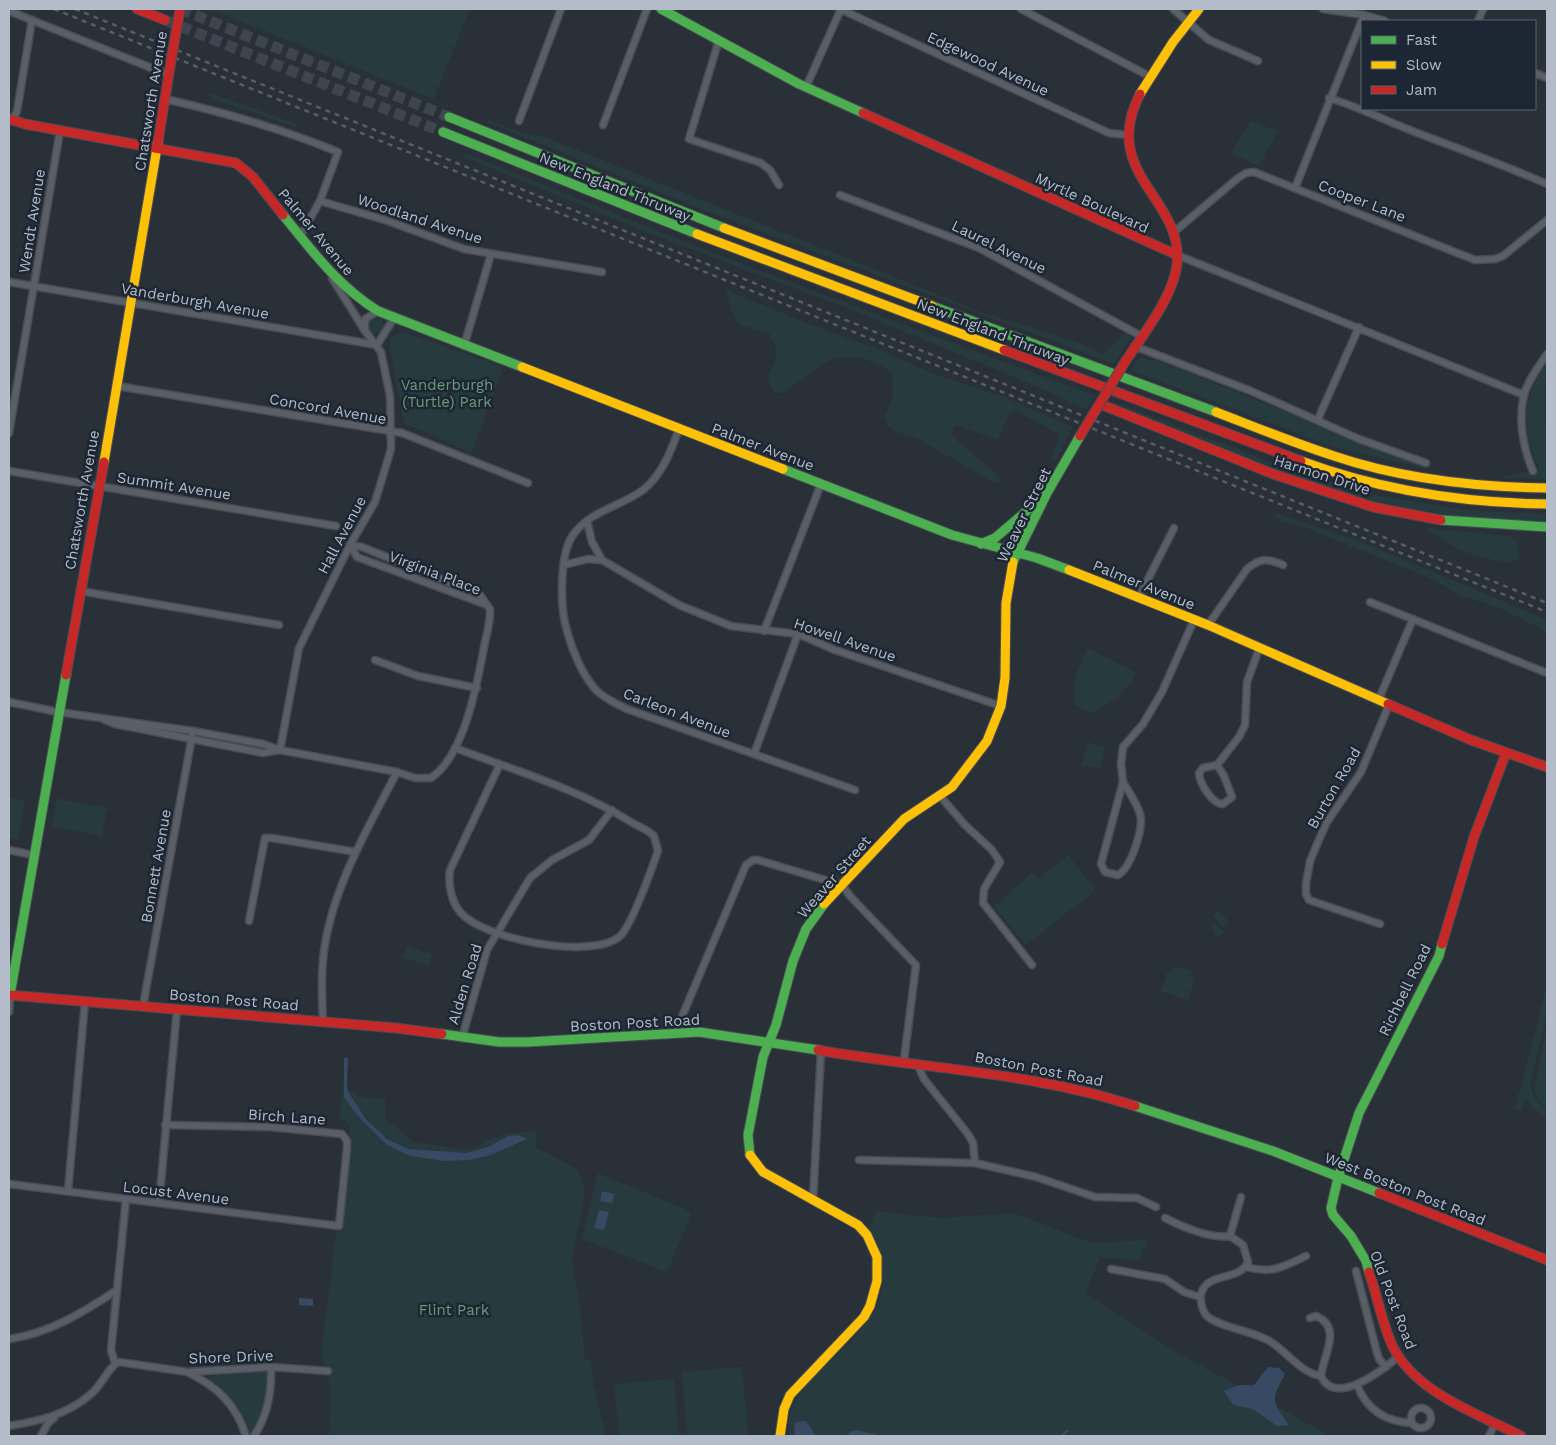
<svg xmlns="http://www.w3.org/2000/svg" width="1556" height="1445" viewBox="0 0 1556 1445" font-family="'Work Sans',sans-serif">
	<style>
		.green { fill: #273a3e }
		.water { fill: #384963 }
		.lines { fill: none; stroke-linecap: round; stroke-linejoin: round }
		.stream { stroke: #384963; stroke-width: 2.5 }
		.highway-tunnel { stroke: #3f454e; stroke-width: 11; stroke-dasharray: 11 5.5; stroke-linecap: butt }
		.street-casing { stroke: #484c53; stroke-width: 9 }
		.fast-casing { stroke: #484c53; stroke-width: 11 }
		.slow-casing { stroke: #484c53; stroke-width: 11 }
		.jam-casing { stroke: #484c53; stroke-width: 11 }
		.street { stroke: #5a5e66; stroke-width: 6 }
		.fast { stroke: #4caf50; stroke-width: 9 }
		.slow { stroke: #ffc107; stroke-width: 9 }
		.jam { stroke: #c62828; stroke-width: 9 }
		.rail { stroke: #595d64; stroke-width: 2.5; stroke-dasharray: 5 5; stroke-linecap: butt }
		.jam-bridge-casing { stroke: #484c53; stroke-width: 11; stroke-linecap: butt }
		.jam-bridge { stroke: #c62828; stroke-width: 9 }
		.labels { text-anchor: middle; dominant-baseline: central; stroke-width: 5; stroke-linejoin: round; paint-order: stroke }
		.street-label { font-size: 15px; fill: #b4bcc9; stroke: #1d2633 }
		.park-label { font-size: 15px; fill: #6b9a76; stroke: #1d2633 }
	</style>
	<rect width="100%" height="100%" fill="#2a3038"/>
	<!-- green -->
	<g class="green">
		<path d="M210,9h260l-36,90z"/>
		<path d="M211,93l85,31v3l-86,-29z"/>
		<path d="M488,120l38,14 14,1 441,177 96,30 26,12 23,-22 5,6 -17,26 -406,-152 -221,-90z"/>
		<path d="M1251,121l27,10 -19,35 -28,-13z"/>
		<path d="M465,153l248,100 383,143 -10,14 -41,-20 -201,-83 -198,-75 -182,-75z"/>
		<path d="M726,290l83,34 72,26 50,23 73,24 69,30 -19,36 -2,-8 8,-20 -44,-24 -6,2 -12,27 -42,-15 -4,4v7l47,40 2,6h-8l-76,-44 -20,-6 -10,-6 -2,-11 8,-16v-23c-13,-16 -41,-23 -61,-16 -15,5 -35,24 -49,33l-9,-1 -7,-15c10,-20 14,-22 2,-44l-29,-8 -9,-16z"/>
		<circle cx="376" cy="326" r="8"/>
		<path d="M398,333h7l98,34 -31,86 -68,-30 -15,-78 2,-7z"/>
		<path d="M1141,356l11,5 2,-2 274,110 -89,-20 -209,-79z"/>
		<path d="M1547,362l-2,33 2,84 -49,-1 41,-9c-18,-39 -18,-71 8,-107z"/>
		<path d="M1112,401l169,65 86,27 -7,6 -34,-9 -216,-86z"/>
		<path d="M1373,495l93,15 81,4v9l-84,-5 -96,-18z"/>
		<path d="M1275,513l87,29 171,72 14,7v11l-45,-23 -40,-13 -33,-18 -125,-51 -21,-6 -8,-4z"/>
		<path d="M1426,528l83,8 8,5 3,16 -7,5h-6c-31,-4 -57,-13 -81,-34z"/>
		<path d="M1087,648l50,25 -19,25 -27,15 -17,-8 1,-28z"/>
		<path d="M1088,742l17,5 -5,21 -19,-3z"/>
		<path d="M9,798l16,2 -7,39 -9,-2z"/>
		<path d="M57,799l50,9 -5,28 -50,-9z"/>
		<path d="M1068,855l28,35 -70,55 -32,-38 38,-35 6,7z"/>
		<path d="M1219,910l10,12 -7,5 -9,-11z"/>
		<path d="M1216,924l9,9 -10,5 -2,-13z"/>
		<path d="M407,946l25,8 -3,12 -26,-8z"/>
		<path d="M1176,966l16,5 2,10 -6,19 -27,-9 6,-18z"/>
		<path d="M1547,984v31l-17,70 5,14 12,12v7l-14,-9 -7,-11 -4,13 -7,-2z"/>
		<path d="M1547,1025v83l-8,-7 -5,-11z"/>
		<path d="M344,1071v24l5,8 37,41 21,11h83l34,-14 -16,-5c-13,7 -27,16 -43,17 -41,5 -81,-7 -104,-42 -7,-11 -14,-19 -14,-31l1,10 10,6 27,3v19l28,24 56,8 34,-16 34,-3 -2,16 41,21 7,12 2,13 -13,65 9,59 4,42 6,1 3,27 12,49h-277c2,-31 4,-52 -8,-82l29,-229 -10,-6z"/>
		<path d="M598,1173l94,39 -25,60 -85,-33z"/>
		<path d="M876,1211l66,7 72,-5 78,30 55,-3 -7,20 -40,-2 -15,35 91,59 155,84h-541c-3,-13 0,-29 8,-40 24,-34 73,-62 84,-105 5,-20 -6,-41 -14,-59z"/>
		<path d="M742,1367l6,69h-61l-5,-64z"/>
		<path d="M250,1370h14l5,3 -3,35 -14,28 -15,-29 -30,-30z"/>
		<path d="M674,1379l5,57h-60l-5,-52z"/>
	</g>
	<!-- water -->
	<g class="water">
		<path d="M344,1058h4l-1,30 2,5 17,26 21,20 22,10 57,4 22,-6 20,-11 10,-1 9,4 -36,16 -21,5 -27,1 -36,-6 -21,-11 -30,-30 -12,-17z"/>
		<path d="M602,1191l12,3 -2,9 -12,-2z"/>
		<path d="M599,1210l10,2 -5,18 -10,-2z"/>
		<path d="M299,1298l14,1v7l-14,-1z"/>
		<path d="M1268,1367l11,1 6,6c-14,27 -14,26 4,51l-12,1 -24,-17 -20,-4 -9,-14 15,-6h15z"/>
		<path d="M806,1421l10,15h-21l-1,-9 2,-5z"/>
		<path d="M857,1430l25,6h-35l4,-5z"/>
	</g>
	<g class="lines">
		<!-- stream -->
		<path class="stream" d="M1062,1436l5,-5"/>
		<!-- highway-tunnel -->
		<g class="highway-tunnel">
			<path d="M180,9l269,108"/>
			<path d="M165,20l278,112"/>
		</g>
		<defs>
			<g id="street">
				<path d="M840,9l269,124 19,2"/>
				<path d="M1021,9l128,67"/>
				<path d="M1173,9l36,31 49,21"/>
				<path d="M1323,9l41,6 21,6"/>
				<path d="M9,11l160,64"/>
				<path d="M1478,21l5,-12"/>
				<path d="M719,40l-30,99 72,24 9,7 9,15"/>
				<path d="M1535,73l12,5"/>
				<path d="M806,87l35,-78"/>
				<path d="M1329,98c30,9 57,23 86,34 44,17 89,33 132,52"/>
				<path d="M165,99c62,14 115,29 173,53l-18,49 -20,36"/>
				<path d="M13,120l4,-9 15,-91"/>
				<path d="M519,121l42,-112"/>
				<path d="M603,125l44,-116"/>
				<path d="M1295,188l69,-173"/>
				<path d="M840,195l139,53 162,88"/>
				<path d="M320,201l65,19 79,29 138,23"/>
				<path d="M1174,232l64,-54 8,-5 8,-1 221,88 20,-1 8,-3 44,-36"/>
				<path d="M1177,255l347,140"/>
				<path d="M9,282l368,63"/>
				<path d="M365,330v-11l13,-8"/>
				<path d="M377,345l17,-27"/>
				<path d="M464,346l27,-92"/>
				<path d="M1134,346l117,45 108,48 67,24"/>
				<path d="M117,386l285,47 126,50"/>
				<path d="M1318,419l41,-92"/>
				<path d="M679,429c-8,22 -17,46 -36,61 -23,17 -52,20 -70,45 -14,20 -13,73 -6,96 5,19 15,43 28,58 8,9 22,15 32,20l228,81"/>
				<path d="M9,433l51,-302"/>
				<path d="M9,471l327,55"/>
				<path d="M1533,471c-10,-23 -15,-51 -9,-76 4,-15 15,-29 23,-41"/>
				<path d="M587,521l5,21 10,18 77,45 52,21 67,8 37,16 166,56"/>
				<path d="M350,545l7,12 130,48"/>
				<path d="M564,565l24,-6 14,1"/>
				<path d="M80,591l199,34"/>
				<path d="M1139,597l35,-69"/>
				<path d="M1370,602l177,71"/>
				<path d="M1208,625l39,-56c13,-11 20,-11 36,-4"/>
				<path d="M764,631l57,-147"/>
				<path d="M375,660l43,16 59,12"/>
				<path d="M1378,701l35,-82"/>
				<path d="M9,702l49,10 135,19 70,13 17,6 117,22 18,6h16c33,-22 46,-93 53,-131 2,-12 7,-25 6,-38l-10,-14 -118,-48 -12,-2"/>
				<path d="M105,720l10,4 148,29 16,-3"/>
				<path d="M455,748c59,22 123,41 176,74 8,5 16,7 23,14l4,15c-6,17 -27,77 -39,86 -29,23 -135,2 -158,-24 -10,-11 -13,-29 -11,-43l50,-106"/>
				<path d="M280,750l19,-102 51,-103 25,-43 16,-53 -1,-53 -9,-44 -16,-21 -33,-53"/>
				<path d="M754,754l44,-120"/>
				<path d="M1217,765l22,-28 6,-12 2,-43 12,-33"/>
				<path d="M1217,765l7,11 8,21 -9,7c-11,0 -23,-20 -24,-31l4,-5z"/>
				<path d="M1123,782c6,10 14,21 17,32 4,14 -9,54 -22,61l-13,-3 -4,-8z"/>
				<path d="M1123,782l-2,-18 2,-17 20,-23 19,-32 32,-72"/>
				<path d="M940,796l25,29 27,25 8,12 -16,27 -1,14 49,62"/>
				<path d="M9,850l24,5"/>
				<path d="M249,921l16,-83h7l84,14"/>
				<path d="M1380,924l-71,-24 -3,-6v-10l4,-23 8,-19 9,-20 34,-50 28,-67"/>
				<path d="M143,1006l50,-275"/>
				<path d="M9,1012l1,-17"/>
				<path d="M323,1022c-1,-21 -2,-41 0,-62 6,-67 44,-130 74,-188"/>
				<path d="M675,1033l71,-168 7,-5h5l84,25 8,11 66,69 -12,95"/>
				<path d="M462,1038l25,-88 43,-72 22,-18 37,-20 23,-30"/>
				<path d="M917,1063l7,16 44,55 5,9 2,20 61,14 59,20 42,1 19,9"/>
				<path d="M859,1160l116,3"/>
				<path d="M9,1184l330,42 8,-78v-7l-5,-7 -72,-7 -105,-2"/>
				<path d="M68,1191l17,-190"/>
				<path d="M813,1200l8,-149"/>
				<path d="M159,1203l18,-194"/>
				<path d="M1165,1218c17,9 46,21 65,18"/>
				<path d="M1230,1236l13,9 5,17c-8,19 -38,10 -46,29 -3,8 0,20 5,25 11,11 48,15 64,26 17,11 30,31 50,34"/>
				<path d="M1230,1236l11,-39"/>
				<path d="M1246,1267c26,7 37,0 60,-11"/>
				<path d="M1111,1269l54,10 19,13 16,5"/>
				<path d="M1356,1271l20,78 3,10 7,8"/>
				<path d="M1310,1318l6,-2c27,11 7,40 5,60 14,32 63,-7 78,-20"/>
				<path d="M9,1339c39,-5 75,-27 108,-49l9,-91"/>
				<path d="M115,1363l-4,-13 6,-60"/>
				<path d="M189,1373c29,14 47,32 57,63"/>
				<path d="M1357,1385c10,25 29,37 55,38"/>
				<circle cx="1421" cy="1418" r="10"/>
				<path d="M9,1426c30,-5 58,-11 82,-32 10,-8 19,-29 28,-32l69,10 83,-5 57,4"/>
				<path d="M41,1436l7,-13 6,-5"/>
				<path d="M254,1436c14,-21 18,-44 17,-69"/>
				<path d="M1489,1436l6,-12"/>
			</g>
			<g id="fast">
				<path d="M661,9l138,75 64,29"/>
				<path d="M449,117l275,111"/>
				<path d="M443,132l254,102"/>
				<path d="M283,215c29,36 55,71 95,96l144,56"/>
				<path d="M932,306l284,106"/>
				<path d="M783,469l169,66 85,23 32,12"/>
				<path d="M1441,520l106,7"/>
				<path d="M981,544l14,-6 47,-40"/>
				<path d="M1013,562l34,-69 33,-57"/>
				<path d="M10,995l56,-320"/>
				<path d="M442,1034l57,8h29l171,-10 119,18"/>
				<path d="M1135,1106l138,45 106,42"/>
				<path d="M750,1155l-2,-20 15,-78 13,-32 17,-64 13,-32 18,-25"/>
				<path d="M1369,1272l-3,-11 -15,-25 -18,-21 -2,-7 7,-30 21,-65 80,-157 3,-12"/>
			</g>
			<g id="slow">
				<path d="M1140,94l33,-52 26,-33"/>
				<path d="M724,228l208,78"/>
				<path d="M697,234l307,116"/>
				<path d="M522,367l261,102"/>
				<path d="M1216,412c39,15 78,31 118,44 68,23 141,31 213,32"/>
				<path d="M1301,461c79,29 162,42 246,43"/>
				<path d="M104,462l54,-320"/>
				<path d="M1069,570l139,55 180,79"/>
				<path d="M824,904l80,-85 48,-32 35,-46 14,-35 4,-28 1,-75 7,-41"/>
				<path d="M750,1155l13,17 95,53 9,10 10,22v24l-7,25 -6,11 -74,78 -6,14 -4,27"/>
			</g>
			<g id="jam">
				<path d="M137,9l28,11"/>
				<path d="M863,113l314,142"/>
				<path d="M9,119l16,5 211,39 17,14 30,38"/>
				<path d="M158,142l13,-81"/>
				<path d="M1004,350l297,111"/>
				<path d="M1125,362c17,-26 49,-66 52,-98 7,-66 -78,-90 -37,-170"/>
				<path d="M1100,404l173,70 100,33 68,13"/>
				<path d="M66,675l38,-213"/>
				<path d="M1388,704l83,36 76,27"/>
				<path d="M1442,944l32,-107 32,-84"/>
				<path d="M9,995l387,33 46,6"/>
				<path d="M818,1050c106,19 214,22 317,56"/>
				<path d="M1379,1193l168,67"/>
				<path d="M1369,1272c8,23 13,51 23,73 23,48 85,68 129,91"/>
			</g>
		</defs>
		<!-- street casing -->
		<use href="#street" class="street-casing"/>
		<!-- fast casing -->
		<use href="#fast" class="fast-casing"/>
		<!-- slow casing -->
		<use href="#slow" class="slow-casing"/>
		<!-- jam casing -->
		<use href="#jam" class="jam-casing"/>
		<!-- street -->
		<use href="#street" class="street"/>
		<!-- fast -->
		<use href="#fast" class="fast"/>
		<!-- slow -->
		<use href="#slow" class="slow"/>
		<!-- jam -->
		<use href="#jam" class="jam"/>
		<!-- rail -->
		<g class="rail">
			<path d="M54,9l1493,603"/>
			<path d="M75,9l1472,594"/>
		</g>
		<defs>
			<g id="jam-bridge">
				<path d="M171,61l9,-52"/>
				<path d="M1080,436l45,-74"/>
			</g>
		</defs>
		<!-- jam-bridge casing -->
		<use href="#jam-bridge" class="jam-bridge-casing"/>
		<!-- jam-bridge -->
		<use href="#jam-bridge" class="jam-bridge"/>
	</g>
	<g class="labels">
		<!-- street labels -->
		<g class="street-label">
			<text transform="translate(988 64) rotate(25)">Edgewood Avenue</text>
			<text transform="translate(151 101) rotate(-81)">Chatsworth Avenue</text>
			<text transform="translate(615 187) rotate(22)">New England Thruway</text>
			<text transform="translate(1362 201) rotate(21)">Cooper Lane</text>
			<text transform="translate(1092 203) rotate(25)">Myrtle Boulevard</text>
			<text transform="translate(420 219) rotate(18)">Woodland Avenue</text>
			<text transform="translate(32 221) rotate(-81)">Wendt Avenue</text>
			<text transform="translate(316 232) rotate(50)">Palmer Avenue</text>
			<text transform="translate(999 247) rotate(26)">Laurel Avenue</text>
			<text transform="translate(195 301) rotate(10)">Vanderburgh Avenue</text>
			<text transform="translate(993 332) rotate(21)">New England Thruway</text>
			<text transform="translate(328 409) rotate(10)">Concord Avenue</text>
			<text transform="translate(763 447) rotate(21)">Palmer Avenue</text>
			<text transform="translate(1322 475) rotate(18)">Harmon Drive</text>
			<text transform="translate(174 486) rotate(9)">Summit Avenue</text>
			<text transform="translate(82 500) rotate(-80)">Chatsworth Avenue</text>
			<text transform="translate(1024 515) rotate(-64)">Weaver Street</text>
			<text transform="translate(342 535) rotate(-62)">Hall Avenue</text>
			<text transform="translate(435 573) rotate(21)">Virginia Place</text>
			<text transform="translate(1144 585) rotate(22)">Palmer Avenue</text>
			<text transform="translate(845 640) rotate(19)">Howell Avenue</text>
			<text transform="translate(677 713) rotate(21)">Carleon Avenue</text>
			<text transform="translate(1334 788) rotate(-60)">Burton Road</text>
			<text transform="translate(156 866) rotate(-80)">Bonnett Avenue</text>
			<text transform="translate(834 877) rotate(-49)">Weaver Street</text>
			<text transform="translate(465 984) rotate(-73)">Alden Road</text>
			<text transform="translate(1405 990) rotate(-64)">Richbell Road</text>
			<text transform="translate(234 1000) rotate(5)">Boston Post Road</text>
			<text transform="translate(635 1023) rotate(-3)">Boston Post Road</text>
			<text transform="translate(1039 1069) rotate(11)">Boston Post Road</text>
			<text transform="translate(287 1117) rotate(4)">Birch Lane</text>
			<text transform="translate(1405 1189) rotate(22)">West Boston Post Road</text>
			<text transform="translate(176 1193) rotate(7)">Locust Avenue</text>
			<text transform="translate(1393 1300) rotate(69)">Old Post Road</text>
			<text transform="translate(231 1357) rotate(-2)">Shore Drive</text>
		</g>
		<!-- park labels -->
		<g class="park-label">
			<text x="447" y="385">Vanderburgh<tspan x="447" dy="17">(Turtle) Park</tspan></text>
			<text x="454" y="1310">Flint Park</text>
		</g>
	</g>
	<!-- border -->
	<rect width="1556" height="1445" fill="none" stroke="#b4bcc9" stroke-width="20"/>
	<!-- legend -->
	<rect x="1361" y="20" width="175" height="90" fill="#1d2633" stroke="#59626f"/>
	<rect x="1371" y="36" width="25" height="8" fill="#4caf50" stroke="#59626f"/>
	<text x="1406" y="45" font-size="15" fill="#b4bcc9">Fast</text>
	<rect x="1371" y="61" width="25" height="8" fill="#ffc107" stroke="#59626f"/>
	<text x="1406" y="70" font-size="15" fill="#b4bcc9">Slow</text>
	<rect x="1371" y="86" width="25" height="8" fill="#c62828" stroke="#59626f"/>
	<text x="1406" y="95" font-size="15" fill="#b4bcc9">Jam</text>
</svg>
